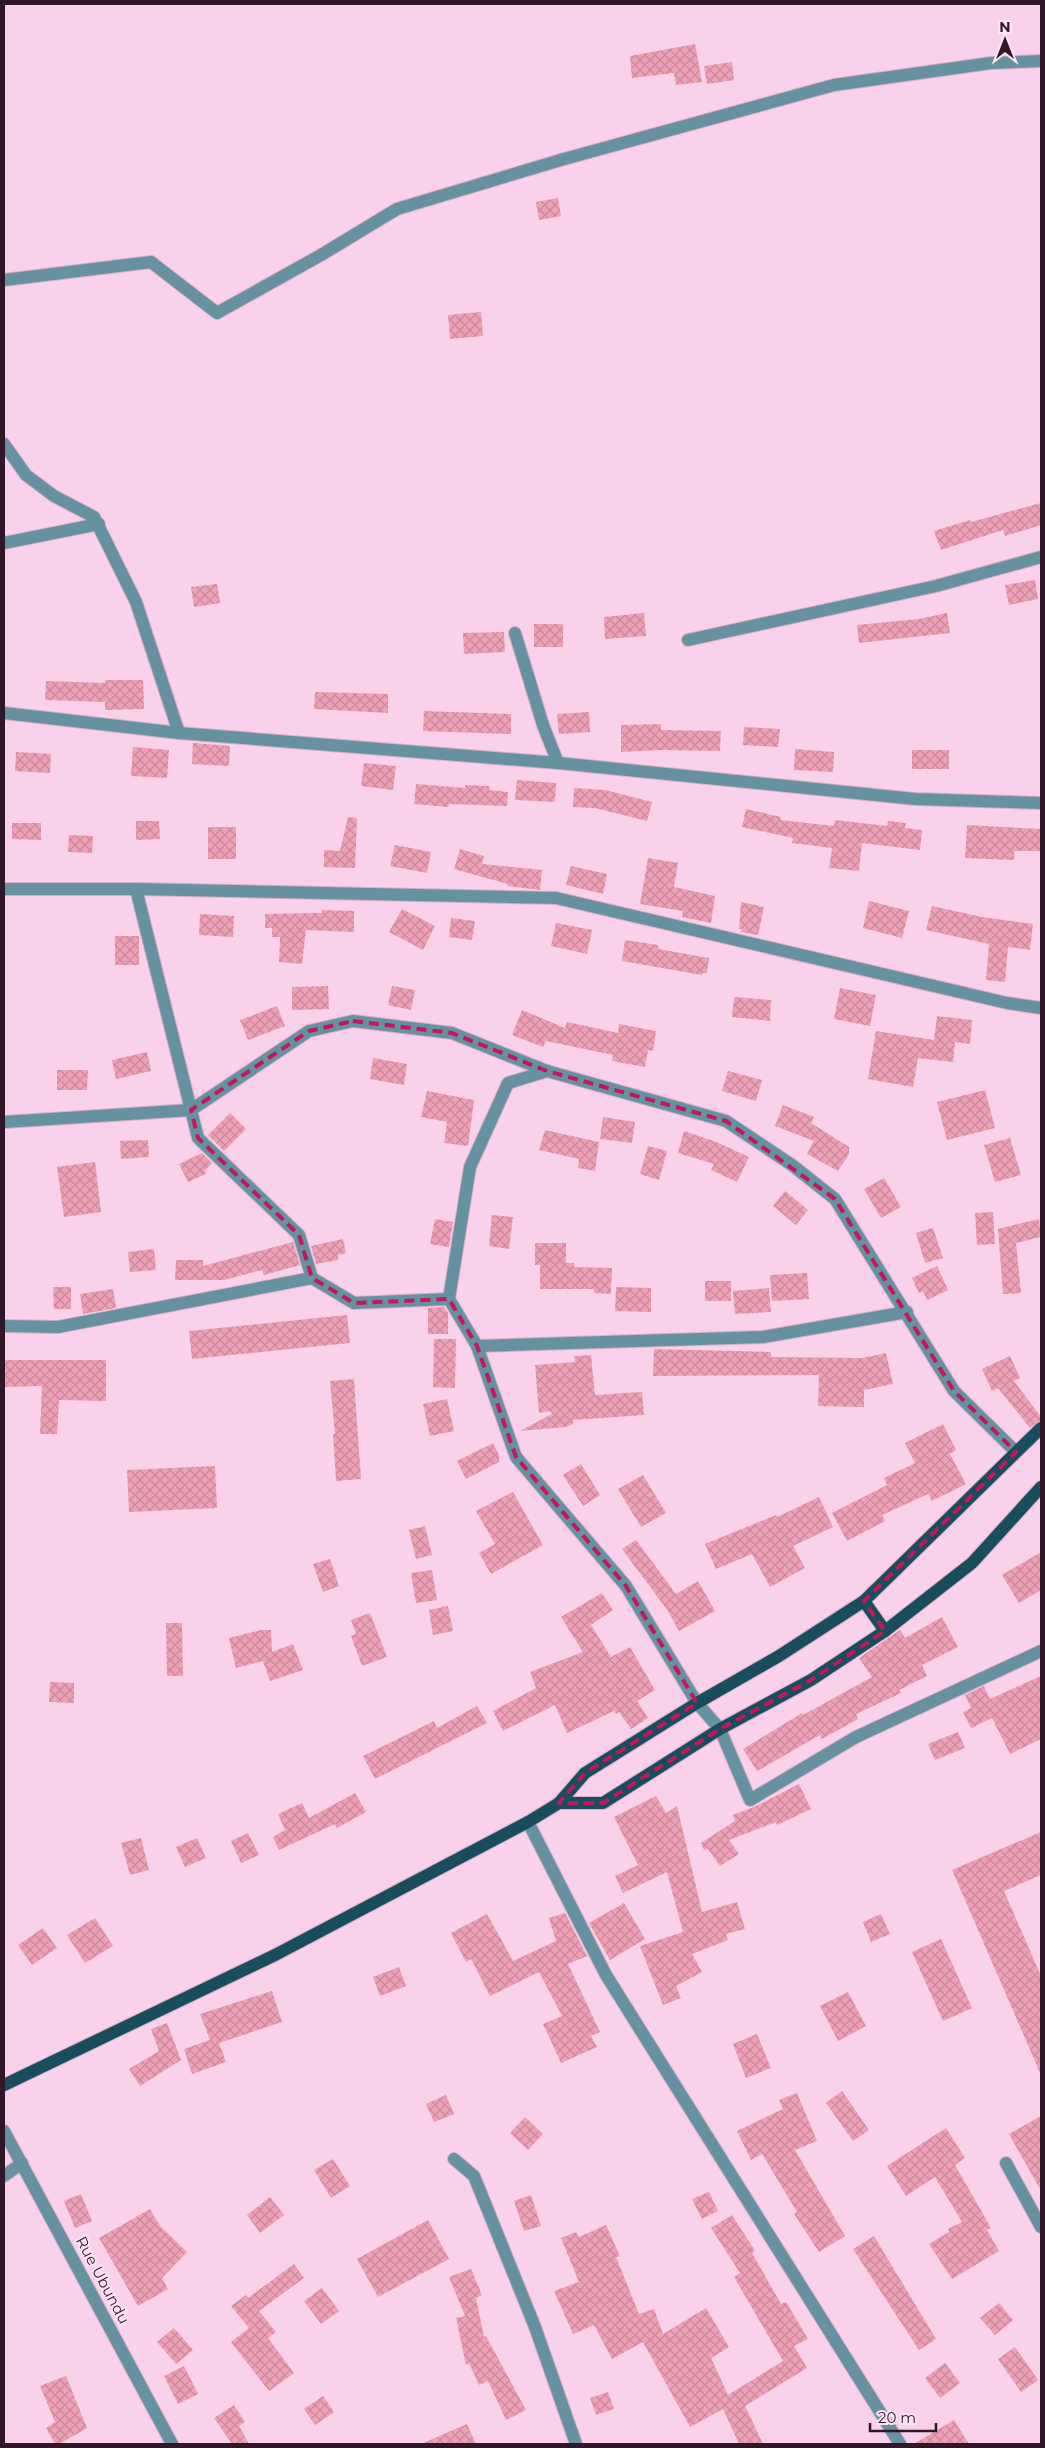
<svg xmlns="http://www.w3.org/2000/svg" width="1045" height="2448" viewBox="0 0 1045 2448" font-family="Montserrat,sans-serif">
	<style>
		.building { fill: url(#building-cross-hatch) }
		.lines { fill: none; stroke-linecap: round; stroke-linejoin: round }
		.minor-casing { stroke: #d6b0c7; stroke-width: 14 }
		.major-casing { stroke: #d6b0c7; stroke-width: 14 }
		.minor { stroke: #6692a0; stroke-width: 12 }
		.major { stroke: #1a4d5c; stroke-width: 12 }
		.marked { fill: none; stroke: #c2185b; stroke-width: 4; stroke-dasharray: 10 6; stroke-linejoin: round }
		.labels { text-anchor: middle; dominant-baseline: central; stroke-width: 4; stroke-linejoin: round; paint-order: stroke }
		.street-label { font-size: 15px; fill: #301728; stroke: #ffe3f4 }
	</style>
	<defs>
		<pattern id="building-cross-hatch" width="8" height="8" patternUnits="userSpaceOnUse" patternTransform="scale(1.25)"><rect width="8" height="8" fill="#eda0b6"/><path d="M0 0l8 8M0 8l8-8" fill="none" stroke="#cc899c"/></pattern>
	</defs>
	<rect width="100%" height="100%" fill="#fad1ea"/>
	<!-- building -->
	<g class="building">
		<path d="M695,44l7,38 -26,3 -2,-12 -42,5 -2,-22z"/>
		<path d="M732,62l2,18 -27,4 -3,-18z"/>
		<path d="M558,198l3,18 -22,4 -3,-18z"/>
		<path d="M481,312l2,24 -33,3 -2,-24z"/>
		<path d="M1041,503v22l-36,11 -2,-6 -62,20 -7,-19 36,-11 1,2z"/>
		<path d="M1035,580l3,19 -29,6 -4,-20z"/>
		<path d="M217,584l3,19 -26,4 -3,-20z"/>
		<path d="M644,613l2,23 -41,3 -1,-22z"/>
		<path d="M947,613l3,20 -91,10 -2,-18 62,-6z"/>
		<rect x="534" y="624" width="29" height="23"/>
		<path d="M504,632l1,20 -41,2 -1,-21z"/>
		<path d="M105,680h38l1,29 -39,1v-8l-60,-2 1,-19 59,2z"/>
		<path d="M315,692l73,2v19l-74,-4z"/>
		<path d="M424,711l87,3v20l-88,-3z"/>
		<path d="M589,712l1,20 -31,2 -2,-20z"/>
		<path d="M661,724v6l60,1 -1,20 -59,-1 -40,2v-27z"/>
		<path d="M744,727l36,2 -2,18 -35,-2z"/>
		<path d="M193,743l37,3 -1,20 -37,-2z"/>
		<path d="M133,747l36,3 -2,28 -36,-2z"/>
		<path d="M795,749l39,3 -1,20 -39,-2z"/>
		<rect x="912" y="750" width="37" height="19"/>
		<path d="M16,752l35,2 -1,19 -35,-2z"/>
		<path d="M364,763l32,3 -3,24 -32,-4z"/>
		<path d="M517,780l39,3 -1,19 -40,-2z"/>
		<path d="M416,784l49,4v-3l25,1 -1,4 19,2 -1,14 -58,-2 -1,3 -34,-3z"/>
		<path d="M574,788l31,2 47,12 -5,19 -52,-13 -22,-1z"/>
		<path d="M746,809l35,8 -1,3 54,6 1,-6 52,6 1,-5 18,2 -1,5 17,2 -2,20 -58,-7 -3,28 -30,-3 3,-20 -40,-5 1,-5 -51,-11z"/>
		<path d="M348,817l9,1 -2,50 -31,-1v-17l16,1z"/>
		<path d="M136,821h23l1,18 -24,1z"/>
		<path d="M12,823h29v17l-29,-1z"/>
		<path d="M967,825l74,4v22h-27v9l-49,-2z"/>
		<rect x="208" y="827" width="28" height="32"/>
		<path d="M69,835l24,1 -1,17 -24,-1z"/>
		<path d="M395,845l36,7 -4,21 -37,-7z"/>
		<path d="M460,849l24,7 -2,8 60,6 -2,20 -33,-4 1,-2 -54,-15z"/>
		<path d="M648,858l30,5 -4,24 41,9 -4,27 -29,-6 1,-6 -43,-7z"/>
		<path d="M571,866l36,8 -4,20 -37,-9z"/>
		<path d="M869,901l40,10 -7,27 -39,-10z"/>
		<path d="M741,902l23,5 -6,28 -17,-3 1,-3h-3z"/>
		<path d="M932,906l50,11 51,7 -3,26 -22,-3 -3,35 -19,-2 3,-36 -63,-14z"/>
		<path d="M402,909l33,17 -12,24 -34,-18z"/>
		<path d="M322,910l32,1v21l-48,-2 -4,34 -23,-2 1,-25h-8v-9h-7v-14l57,-1z"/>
		<path d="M200,914l34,2 -1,21 -34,-2z"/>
		<path d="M451,918l24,3 -3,19 -23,-3z"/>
		<path d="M556,923l36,7 -5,24 -36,-8z"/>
		<rect x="115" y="936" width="24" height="29"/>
		<path d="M625,940l33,5v4l51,9 -2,15h-4l-1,2 -80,-14z"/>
		<path d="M328,986l1,23 -37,1v-23z"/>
		<path d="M392,986l23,4 -4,20 -23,-5z"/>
		<path d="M840,988l36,7 -6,31 -36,-7z"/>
		<path d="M734,997l37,3 -1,21 -38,-4z"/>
		<path d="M277,1006l8,20 -37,14 -8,-20z"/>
		<path d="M522,1010l43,18 2,-6 51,11 1,-9 37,7 -3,20 -5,-1 -3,17 -33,-6 1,-6 -67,-14 -3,6 -31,-12z"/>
		<path d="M937,1016l35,4 -2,24 -15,-2 -2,20 -35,-4 -5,29 -45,-8 8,-48 58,9z"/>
		<path d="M147,1052l4,19 -35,8 -4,-19z"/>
		<path d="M373,1058l34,6 -3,21 -34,-6z"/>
		<path d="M57,1070h31l-1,20h-30z"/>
		<path d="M728,1071l34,9 -6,21 -34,-10z"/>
		<path d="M985,1090l10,38 -48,12 -10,-38z"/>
		<path d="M427,1091l47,9 -6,46 -24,-3 3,-21 -26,-5z"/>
		<path d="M783,1105l31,12 -3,6 38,24v7l-11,17 -31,-17 7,-13 -39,-15z"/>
		<path d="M230,1113l16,16 -22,22 -16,-16z"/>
		<path d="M603,1117l32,5 -3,21 -32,-4z"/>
		<path d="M545,1130l54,12 -4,29 -17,-3 1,-9 -40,-9z"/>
		<path d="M684,1131l30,10 35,16 -12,25 -26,-12 3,-6 -36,-11z"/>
		<path d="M1010,1138l11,37 -26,7 -11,-37z"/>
		<path d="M148,1140l1,17 -28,2 -1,-18z"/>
		<path d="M648,1146l19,5 -8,29 -19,-6z"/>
		<path d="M202,1153l10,10 -7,7 1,4 -18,8 -9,-18z"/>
		<path d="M95,1162l6,50 -37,5 -7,-50z"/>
		<path d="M884,1178l17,29 -20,11 -17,-29z"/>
		<path d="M785,1191l23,19 -12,15 -23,-19z"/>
		<path d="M993,1212l2,32 -18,1 -2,-32z"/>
		<path d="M492,1215l21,2 -4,32 -20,-3z"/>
		<path d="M435,1219l18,3 -4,25 -19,-3z"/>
		<path d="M1039,1219l2,18 -25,6 5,50 -18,1 -5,-65z"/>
		<path d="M933,1228l10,30 -18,5 -9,-30z"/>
		<path d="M343,1239l3,14 -8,2v5l-22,4 -5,-18z"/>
		<path d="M293,1242l7,23 -36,10 -2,-5 -38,10h-49l1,-20h27v6z"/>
		<path d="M535,1243h31v20h8v4l38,1 -1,26 -17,-1v-4h-54v-24h-5z"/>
		<path d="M154,1249l2,21 -26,2 -2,-20z"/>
		<path d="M937,1266l11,24 -21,10 -4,-9 -4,2 -7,-15z"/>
		<path d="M807,1273l2,26 -37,2 -2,-26z"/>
		<rect x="705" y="1281" width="26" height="20"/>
		<path d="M53,1287h18v22h-17z"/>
		<path d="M616,1287l35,1v24l-36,-1z"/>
		<path d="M769,1288l2,24 -36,2 -2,-23z"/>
		<path d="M113,1289l3,19 -33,6 -3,-20z"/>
		<path d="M444,1307l4,6v21h-20v-26z"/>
		<path d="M347,1315l3,28 -158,16 -3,-28z"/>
		<path d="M434,1339h22l-1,49 -22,-1z"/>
		<path d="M654,1349l117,3v5l91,1 24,-5 7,31 -29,6v17l-46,-1 1,-31 -166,1z"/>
		<path d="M591,1355l4,40 47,-3 2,23 -71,5v4l-7,3 -46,4 32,-17 -2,-3 -11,2 -4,-48 40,-3 -1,-6z"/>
		<path d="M1010,1356l10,22 -6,3 27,36v3l-11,8 -32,-40 -6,3 -10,-22z"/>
		<path d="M4,1360h102v41l-47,-1 -2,34h-17l2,-48 -38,1z"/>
		<path d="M354,1379l7,100 -25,2 -3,-47h2l-5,-53z"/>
		<path d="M447,1399l7,32 -24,5 -7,-32z"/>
		<path d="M943,1424l13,26 -6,4 16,30 -34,17 -4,-7 -46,21 3,6 -38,20 -15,-28 55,-28 -3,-7 31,-15 -10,-20z"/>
		<path d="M493,1443l6,12v7l-33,17 -9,-18z"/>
		<path d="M581,1464l19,31 -17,11 -20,-31z"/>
		<path d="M215,1466l2,42 -88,4 -2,-42z"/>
		<path d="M643,1475l23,38 -25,14 -23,-38z"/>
		<path d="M513,1492l30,53 -52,29 -12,-21 16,-9 -19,-33z"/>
		<path d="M819,1497l14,30 -40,19 12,22 -35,19 -18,-33 -36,15 -11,-25 71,-29 1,2z"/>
		<path d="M425,1526l7,29 -16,4 -7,-29z"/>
		<path d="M636,1540l40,54 22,-13 17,30 -36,20 -11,-20 -46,-62z"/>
		<path d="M1041,1552v38l-22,13 -17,-28z"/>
		<path d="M330,1559l9,27 -16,6 -10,-28z"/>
		<path d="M432,1570l5,30 -21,3 -5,-30z"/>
		<path d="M602,1593l11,17 -22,15 20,32 19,-10 25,43 -18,11 11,17 -17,11 -12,-17 -3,2 -2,-3 -47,22 -12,-28 -52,26 -10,-20 43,-23 -6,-16 53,-20 -22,-35z"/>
		<path d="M448,1606l5,25 -20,4 -4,-25z"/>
		<path d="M370,1613l17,44 -25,9 -11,-30 5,-2 -5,-14z"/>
		<path d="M942,1617l16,30 -36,18 5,11 -28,14 2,3 -45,21 2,5 -36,20 -2,-4 -63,36 -14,-22 59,-36 1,2 69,-38 -13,-19 41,-28 5,8z"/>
		<path d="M166,1623h16l1,53h-16z"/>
		<path d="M261,1630h10l1,22 21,-8 10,26 -33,11 -7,-20 -27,7 -7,-30z"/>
		<path d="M1041,1676v63l-31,15 -18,-36 -21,10 -8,-16 8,-4 -6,-13 19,-9 6,13z"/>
		<path d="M50,1682l24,1v20l-25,-1z"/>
		<path d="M477,1706l10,17 -112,56 -12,-23 71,-35 3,7z"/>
		<path d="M958,1732l7,16 -30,12 -7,-16z"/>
		<path d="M799,1784l12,25 -34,16 -1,-3 -47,18 10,14 -19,12 -12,-17 -4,1 -3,-7 34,-22 -2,-6 21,-8z"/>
		<path d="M355,1793l11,19 -29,16 -2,-4 -56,26 -6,-13 12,-7 -7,-16 24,-11 7,15z"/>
		<path d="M656,1796l10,17 11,-7 25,106 35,-10 8,27 -19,5 2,6 -36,14 10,18 -26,14 5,12 -18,7 -23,-59 43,-14 -16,-60 -44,21 -8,-17 23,-11 -24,-48z"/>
		<path d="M1041,1832v43l-37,16 37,85v99l-89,-205z"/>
		<path d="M248,1833l11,22 -18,8 -10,-22z"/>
		<path d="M141,1838l8,32 -19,5 -9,-32z"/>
		<path d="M197,1838l9,20 -21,9 -9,-20z"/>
		<path d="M624,1903l21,36 -35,21 -21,-37z"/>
		<path d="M565,1913l22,43 -19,8 32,68 -9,4 6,11 -36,16 -18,-39 19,-8 -23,-44 -49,24 -19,-37 -5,3 -15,-29 36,-19 26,47 43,-20 -7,-23z"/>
		<path d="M881,1914l9,20 -19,8 -8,-20z"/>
		<path d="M95,1918l18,28 -28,17 -18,-28z"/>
		<path d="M43,1928l14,20 -25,17 -14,-20z"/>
		<path d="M941,1939l31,69 -29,13 -31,-69z"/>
		<path d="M399,1967l7,19 -26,10 -7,-19z"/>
		<path d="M272,1991l10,31 -63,21 7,19 -34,12 -8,-25 26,-9 -10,-26z"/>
		<path d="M848,1992l18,34 -28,15 -18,-35z"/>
		<path d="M167,2023l14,37 -41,26 -11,-17 30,-18 -8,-22z"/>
		<path d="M757,2034l14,34 -25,10 -13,-34z"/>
		<path d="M842,2091l27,39 -16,11 -27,-38z"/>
		<path d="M797,2093l20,48 -22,9 50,86 -26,16 -25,-38 3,-2 -35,-58 -11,6 -14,-29 46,-22 -4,-9z"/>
		<path d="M446,2095l8,19 -20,8 -8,-18z"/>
		<path d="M1041,2116v75l-32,-57z"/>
		<path d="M525,2117l18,17 -15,16 -18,-17z"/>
		<path d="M946,2128l19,30 -10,7 36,63 -4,2 12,21 -47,28 -23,-35 20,-12 -1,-3 14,-7 -27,-45 -29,19 -19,-30z"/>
		<path d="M333,2159l17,27 -19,12 -17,-28z"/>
		<path d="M709,2192l9,19 -16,8 -10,-20z"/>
		<path d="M81,2194l11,27 -17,7 -11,-27z"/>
		<path d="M531,2195l10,31 -17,5 -10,-30z"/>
		<path d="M270,2197l14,18 -24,18 -13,-18z"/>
		<path d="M150,2209l10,17 27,26 -25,26 6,11 -30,17 -39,-68z"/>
		<path d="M732,2215l23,36 -3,2 29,51 5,-2 22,37 -14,7 13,22 -62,38 18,38h-24l-16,-35 -33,18 -47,-85 -31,17 -18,-34 -21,9 -19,-43 25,-9 -18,-44 15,-6 3,5 27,-12 14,31 -4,1 23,57 15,-5 9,25 43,-26 23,39 -18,11 17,37 55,-34 -49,-84 6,-4 -29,-45z"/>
		<path d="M428,2220l21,39 -71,38 -21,-38z"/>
		<path d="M874,2236l62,103 -17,11 -66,-101z"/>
		<path d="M294,2264l10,14 -45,33 17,21 -8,6 26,35 -25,18 -38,-49 18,-14 -18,-22 15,-11 2,3z"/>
		<path d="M471,2269l11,26 -6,3 8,39 2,-1 40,74 -20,10 -18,-39 -9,4 -10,-22 -3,2 -10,-47 9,-2 -16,-39z"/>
		<path d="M322,2288l17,23 -18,13 -17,-23z"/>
		<path d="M999,2303l14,17 -18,15 -15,-17z"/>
		<path d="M174,2328l19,22 -17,14 -19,-22z"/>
		<path d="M1015,2347l23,33 -17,12 -23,-33z"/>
		<path d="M945,2363l15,20 -20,15 -15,-20z"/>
		<path d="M184,2366l14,28 -20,10 -14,-28z"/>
		<path d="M66,2376l21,52 -28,16h-4l-9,-16 9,-6 -15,-36z"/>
		<path d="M608,2392l6,17 -18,6 -6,-17z"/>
		<path d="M323,2396l11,16 -19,13 -11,-16z"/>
		<path d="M234,2405l11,17 -6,4 10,18h-17l-18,-26z"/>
		<path d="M954,2420l15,24h-55z"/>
		<path d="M467,2424l9,20h-55z"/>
	</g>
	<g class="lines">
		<defs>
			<g id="minor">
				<path d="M4,280l147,-18 66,51 104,-58 76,-46 167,-50 270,-74 157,-22 50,-2"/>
				<path d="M4,444l22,31 28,21 40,21 42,85 43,131"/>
				<path d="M4,543l95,-19"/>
				<path d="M515,633l28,92 15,38"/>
				<path d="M688,640l248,-54 105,-29"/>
				<path d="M4,713l175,20 379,30 357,36 126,4"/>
				<path d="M4,889h132l420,9 451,105 34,5"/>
				<path d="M136,889l62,249 101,97 13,43"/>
				<path d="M4,1122l187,-12 118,-79 44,-10 99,12 95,38"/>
				<path d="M4,1326l54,1 254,-49 42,25 95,-4"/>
				<path d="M477,1346l286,-9 144,-25"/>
				<path d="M1016,1452l-62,-61 -119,-192 -43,-34 -66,-44 -179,-50 -39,12 -38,84 -21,132 28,47 39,111 110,129 71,117 23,26 30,71 106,-63 185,-86"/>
				<path d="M528,1822l78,153 294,469"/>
				<path d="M4,2131l168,313"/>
				<path d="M454,2159l20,17 61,151 41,117"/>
				<path d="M1006,2163l35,64"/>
				<path d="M4,2176l18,-13"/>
			</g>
			<g id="major">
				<path d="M864,1601l21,30"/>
				<path d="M559,1803h44l117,-74 91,-49 74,-49 87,-68 69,-76"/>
				<path d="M4,2085l271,-130 253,-133 31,-19 26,-30 112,-70 82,-47 85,-55 177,-173"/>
			</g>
		</defs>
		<!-- minor casing -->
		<use href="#minor" class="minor-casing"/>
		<!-- major casing -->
		<use href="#major" class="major-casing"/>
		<!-- minor -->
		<use href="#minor" class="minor"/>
		<!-- major -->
		<use href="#major" class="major"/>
	</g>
	<!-- marked area -->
	<path class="marked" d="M353,1021l99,12 95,38 179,50 109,78 119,192 62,61 -152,149 21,30 -74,49 -91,49 -117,74h-44l26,-30 112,-70 -71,-117 -110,-129 -39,-111 -28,-47 -95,4 -42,-25 -13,-43 -101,-97 -7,-28 118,-79z"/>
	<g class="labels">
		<!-- street labels -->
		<g class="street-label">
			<text transform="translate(103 2280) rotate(62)">Rue Ubundu</text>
		</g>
	</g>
	<!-- border -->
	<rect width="1045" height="2448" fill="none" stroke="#301728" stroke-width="10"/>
	<!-- north arrow -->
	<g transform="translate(1005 40)" stroke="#ffe3f4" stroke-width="4" paint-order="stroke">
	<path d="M0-4L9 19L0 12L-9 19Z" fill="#301728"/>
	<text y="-8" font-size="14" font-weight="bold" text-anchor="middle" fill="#301728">N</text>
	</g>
	<!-- scale -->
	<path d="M870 2423v8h66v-8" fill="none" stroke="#301728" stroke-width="2.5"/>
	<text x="878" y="2423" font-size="15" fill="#301728" stroke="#ffe3f4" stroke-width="4" paint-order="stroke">20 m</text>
</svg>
